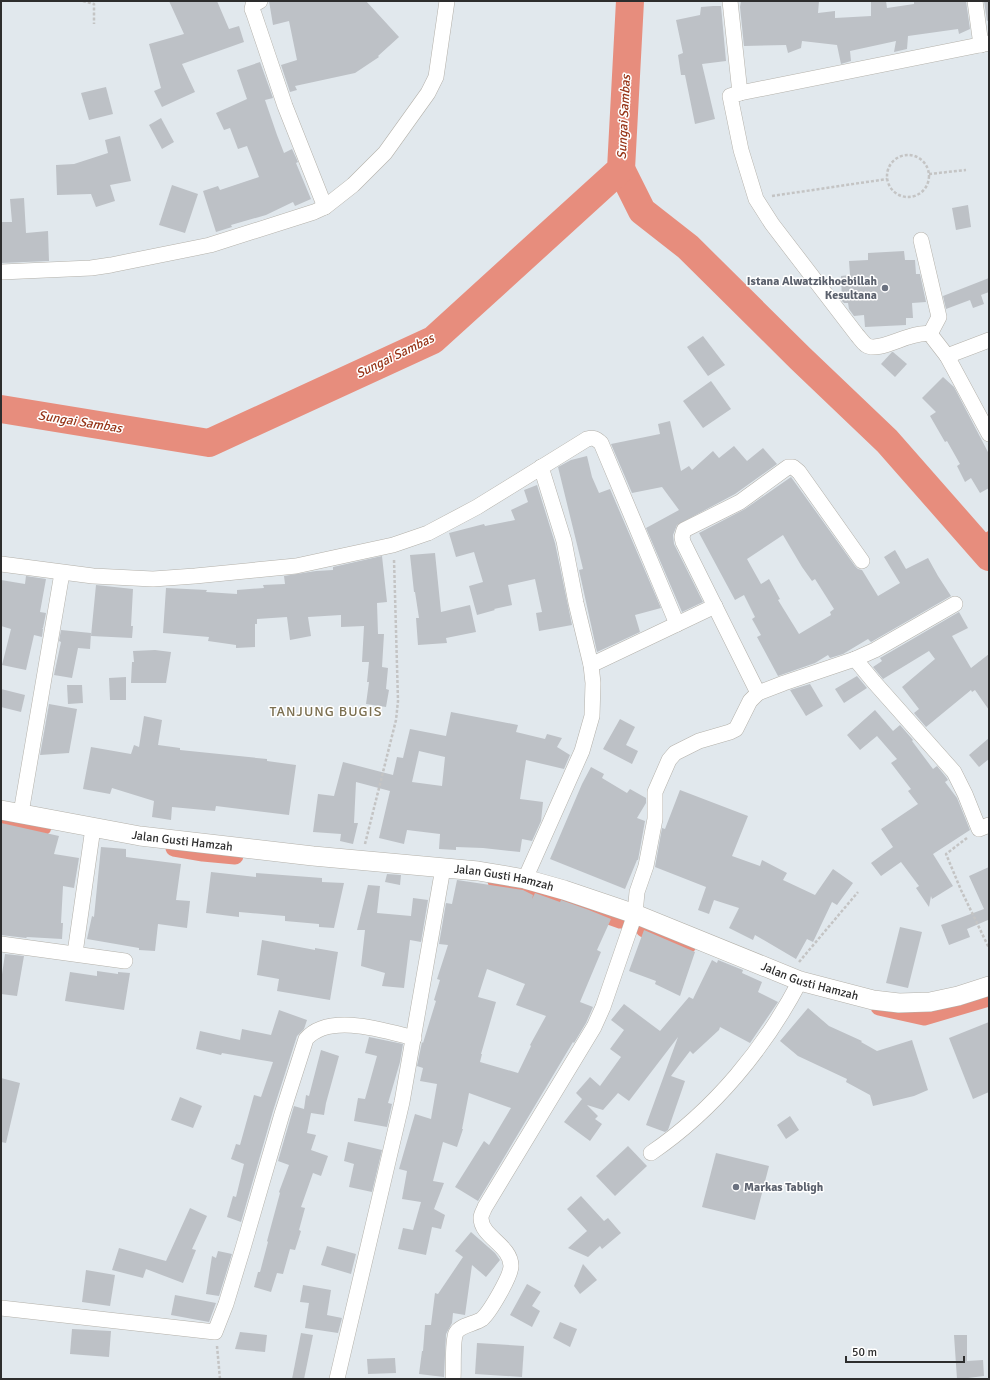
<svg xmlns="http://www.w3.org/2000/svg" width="990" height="1380" viewBox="0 0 990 1380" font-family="Signika,sans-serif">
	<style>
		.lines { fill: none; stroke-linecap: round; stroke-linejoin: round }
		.stream { stroke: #e78d7d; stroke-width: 4.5 }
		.canal { stroke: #e78d7d; stroke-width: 17 }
		.river { stroke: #e78d7d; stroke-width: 28 }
		.building { fill: #bdc1c6; fill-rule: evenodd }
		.minor-casing { stroke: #b4b1aa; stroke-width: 16 }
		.tertiary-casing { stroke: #b4b1aa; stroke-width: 20 }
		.path { stroke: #c4c4c4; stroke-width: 2.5; stroke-dasharray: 3 2; stroke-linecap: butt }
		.minor { stroke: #fff; stroke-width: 15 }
		.tertiary { stroke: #fff; stroke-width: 19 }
		.worship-dot { fill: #6b7280; stroke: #fff; stroke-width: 1.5 }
		.labels { text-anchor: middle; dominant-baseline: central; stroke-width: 3; stroke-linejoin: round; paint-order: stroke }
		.worship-label { font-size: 12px; font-weight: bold; fill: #5b616d; stroke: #fff; text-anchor: end }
		.street-label { font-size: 12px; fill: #2d2d2d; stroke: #fff }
		.water-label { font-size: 13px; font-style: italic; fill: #973518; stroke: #fff }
		.quarter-label { font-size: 14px; letter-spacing: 1px; fill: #7b6f50; stroke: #fff }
	</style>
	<rect width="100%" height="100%" fill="#e1e8ed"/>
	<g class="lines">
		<!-- stream -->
		<path class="stream" d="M976,542l13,-9"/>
		<!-- canal -->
		<g class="canal">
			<path d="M1,820l42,7"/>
			<path d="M174,848l29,5 32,3"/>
			<path d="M496,881l96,29 28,10"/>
			<path d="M644,929l44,16"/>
			<path d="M879,1007l45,10 65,-19"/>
		</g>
		<!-- river -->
		<g class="river">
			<path d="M621,169l21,42 46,36 112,111 87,83 102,116"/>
			<path d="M1,409l208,34 224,-103 188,-171 9,-168"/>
		</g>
	</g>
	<!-- building -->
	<g class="building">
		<path d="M169,1h48l12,28 10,-3 5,16 -62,22 13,28 -33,15 -8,-16 7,-3 -12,-44 35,-10z"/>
		<path d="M269,1h97l33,36 -21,19 1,1 -24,16 -60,13 2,4 -7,2 -9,-27 16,-5 -8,-39 -16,4z"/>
		<path d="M741,1h78l-1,12 17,-2v7l36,-2v-15h15l1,7 27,-4v-3h52l4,28 -11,5 -1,-5 -50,7 -1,13 -13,3 2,-11 -46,10 1,10 -10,3 -4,-19 -35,-4 -1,7 -13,5 -2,-8 -42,1 -4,-39z"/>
		<path d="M984,1h5v19l-2,1z"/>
		<path d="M713,6h8l5,55 -24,3 13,55 -20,5 -10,-49h-4l-3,-20 5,-2 -7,-33 24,-5 1,-8z"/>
		<path d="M260,62l13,36 -8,2 12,35 7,18 8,-4 6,13 -2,1 15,36 -16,7 -2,-4 -27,13 -35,10 1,2 -16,5 -13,-41 15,-5 2,4 39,-13 -12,-31 -9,3 -8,-21 -6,2 -8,-17 31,-14 -10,-29z"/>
		<path d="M106,87l7,27 -24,6 -8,-27z"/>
		<path d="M161,118l13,24 -12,7 -13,-24z"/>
		<path d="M120,136l11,45 -21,4 5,16 -19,6 -5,-13 -34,1 -1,-30 18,-1 34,-11 -3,-13z"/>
		<path d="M172,185l26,9 -13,39 -26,-8z"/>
		<path d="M24,198l2,35 22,-2 1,30 -48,2v-41h11l-2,-23z"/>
		<path d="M968,205l3,22 -15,3 -4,-22z"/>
		<path d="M904,251l1,9h10l1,14h4l6,28 -14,1 1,15h-7v7l-41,2 -1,-12 -10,1 -5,-7 -1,-6h-4l-2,-2 -1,-25 9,-1 -1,-14 19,-1v-7z"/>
		<path d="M989,278v14l-8,3 3,9 -11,4 -3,-8 -24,9 -3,-13z"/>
		<path d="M703,336l22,29 -17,11 -21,-29z"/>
		<path d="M892,352h1l14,12 -12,13 -14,-13z"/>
		<path d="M943,377l11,10 35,67v34l-9,5 -9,-15 -6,4 -8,-16 3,-2 -13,-23 -2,1 -15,-26 6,-4 -14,-14z"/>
		<path d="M711,381l20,28 -28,19 -20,-27z"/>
		<path d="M670,421l11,50 8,-5 3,4 21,-19 6,7 15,-12 13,15 16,-13 14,16 -42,30 -58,31 -4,10 1,9 29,58 -21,10 -36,-84 33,-18 -17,-23 -30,6 -21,-49 49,-10 -2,-10z"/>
		<path d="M587,456l5,21 7,16 11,-4 51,119 -26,7 5,17 -43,20 -18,-82 4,-1 -25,-102 13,-7z"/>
		<path d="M791,477l64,89 3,3 4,1 16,26 22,-13 -16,-26 11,-7 11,19 22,-11 10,18 13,20 -80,46 -3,-3 -25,15 -13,4 -2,-3 -13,8 -37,13 -21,-39 4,-2 -9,-16 3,-2 -11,-22 -9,5 -36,-67 46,-24zM783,535l19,32 10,14 3,-2 19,30 -4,3 1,3 -32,19 -21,-34 2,-1 -11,-20 -8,5 -14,-25z"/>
		<path d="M537,485l18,58 17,82 -33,6 -3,-18 6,-1 -7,-33 -27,6 4,20 -18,4 1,1 -18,5 -8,-29 14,-4 -9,-30 -18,5 -7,-24 35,-9 1,2 30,-6 -4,-10 17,-8 -4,-12z"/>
		<path d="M435,553l6,59 29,-7 6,27 -30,6 1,5 -29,2 -2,-27h3l-4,-26h-1l-4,-37z"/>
		<path d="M382,556l5,46 -10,1 1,31h6l-2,33 6,1 -2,21 3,1 -3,17 -20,-3 3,-22h-2l2,-20h-7l2,-36 -23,1v-12l-33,2 3,19 -21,4 -3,-23 -30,2v5h-2v23l-19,1v-3l-28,-4 1,-4 -46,-4 3,-45 41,2 -1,2 31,2v-4l27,-2 -1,-3 22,-1 -1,-8 32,-5 17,-1v-3z"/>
		<path d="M26,576l20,3 -6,33 6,1 -3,15 -1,1h1l-1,8 -8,-2 -8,35 -24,-5 9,-36 -10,-3v-46l24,4z"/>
		<path d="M96,585l37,4 -2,37h2l-1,12 -41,-2z"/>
		<path d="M959,612l9,16 -16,8 19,32 18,-14v56l-14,-20 -3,2 -1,-2 -45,37 -12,-14 5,-4 -17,-22 33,-28 -6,-8 -46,28 -10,-12 9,-6 -2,-3z"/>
		<path d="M61,630l30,3 -1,16 -12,-1 -6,30 -18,-3 7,-33 -2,-1z"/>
		<path d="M155,650l16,2 -5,31h-35l1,-21h2l-1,-11z"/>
		<path d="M857,676l10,12 -23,15 -9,-14z"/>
		<path d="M126,677v23h-16l-1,-22z"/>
		<path d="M810,684l13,22 -17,10 -16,-26z"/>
		<path d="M67,685h15l1,18 -15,1z"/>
		<path d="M1,689l24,6 -4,17 -20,-5z"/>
		<path d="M49,704l28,5 -8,44 -29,2z"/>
		<path d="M875,710l18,21 7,-6 13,15 -1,1 21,28 4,-3 9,11 2,3 -3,2 12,16 13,32 -37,24 20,32 -21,13 -1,-3 -2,11 -13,-19 3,-2 -18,-24 -20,14 -10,-13 22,-16 -12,-18 37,-25 -10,-13 3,-2 -20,-26 6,-4 -20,-23 -17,14 -13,-15z"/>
		<path d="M451,712l67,13 -2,7 29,7 2,-5 15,4 -5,9 13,8 -6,14 -38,-9 -6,39 23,3 -2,19 -9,20 -10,-2 -2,13 -37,-4 -27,-1v3l-17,-1 1,-15 -33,-4 -3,14 -25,-6 11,-47 -34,-9 -2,41h4l-5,21 -13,-3 1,-7 -28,-2 5,-38 16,2 9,-34 50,13 4,-18 6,1 7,-29 36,7zM419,751l26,6 -3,29 -30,-4z"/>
		<path d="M144,716l18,4 -4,25 22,3v2l87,9v2l29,4 -7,50 -73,-9 -1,5 -43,-4 -1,13 -19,-3 2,-16 -42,-13 -2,6 -27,-5 8,-42 40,7 3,-9 5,2z"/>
		<path d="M620,719l15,8 -9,18 12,6 -6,13 -29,-15z"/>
		<path d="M989,738v21l-10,8 -10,-12z"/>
		<path d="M591,767l13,7 -2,4 25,15 3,-4 16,9v5l-9,15 8,3 -7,39h-1l-12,29 -75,-30 32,-75z"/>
		<path d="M680,790l68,26 -16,40 28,10 2,-6 25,13 -4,7 32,15 18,-26 20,14 -16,22 -5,-3 -19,40 -6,-3 -11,20 -41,-24 -2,5 -24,-12 10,-20 -25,-8 -5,14 -11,-4 8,-23 -51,-20 7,-39 3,1z"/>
		<path d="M1,823l58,13 -5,18 25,4 -5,30 -11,-2 -2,37h2l-1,16 -35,-2 -1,1 -25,-3z"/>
		<path d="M101,847l25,2v8l55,7 -5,36 14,1 -3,27 -29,-4 -3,27 -16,-1v-2l-52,-9 5,-23 2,1z"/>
		<path d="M989,867v55l-1,-2 -21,9 3,8 -21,8 -8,-20 43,-16 -15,-33z"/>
		<path d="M211,872l45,5v-4l66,5v4l22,1 -10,45 -15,-1v-3l-34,-3v-5l-46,-4v5l-33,-4z"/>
		<path d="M387,874l14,1 -1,10 -15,-3z"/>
		<path d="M457,880l66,10 10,5 -1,4 3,-6 25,9 1,-2 28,10 22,9 -14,31 4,2 -21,50 13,5 -7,16 -12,20 -1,-1 -95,159 -23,-14 29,-46 5,4 22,-37 -42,-15 -7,36h1l-6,18 -14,-5 -10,39 11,2 -10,26 11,6 -4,14 -9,-2 -6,28 -28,-6 5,-21 10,2 8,-28 -19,-3 5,-28 -8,-2 16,-55 16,5 6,-35 -17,-3 3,-13 -6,-2 5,-24 1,1 13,-42 -2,-1 6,-20 -3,-1 11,-34 -9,-1 7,-41 6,1zM487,969l38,15 -9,21 30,11 -16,29 1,1 -13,27 -38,-11 2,-8h-1l15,-52 -18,-5z"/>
		<path d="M368,885l12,1 -3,27 34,3 2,-18 15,2 -7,42 -11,-2 -6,48 -22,-2 3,-13 -24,-7 4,-36h-8z"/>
		<path d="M900,927l22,5 -14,56 -22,-5z"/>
		<path d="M644,930l51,22 -15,44 -25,-12 1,-3 -27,-10z"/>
		<path d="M262,940l53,10v-2l23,4 -8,48 -53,-9 2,-12 -22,-4z"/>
		<path d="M5,954l19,2 -7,40 -16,-2v-13z"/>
		<path d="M712,960l5,3 1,-3 25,10 -1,3 20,9 -4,10 20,10 -28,41 -30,-16 -1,3 -26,24 -3,-3 -19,25 14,5 -17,49 -3,2 -19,-7 32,-88 -49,64 -11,-8 -15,17 -16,-5 11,11 -3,3 7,5 -12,17 -26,-19 18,-23 -6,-6 14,-16 10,9 21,-29 -11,-8 14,-19 -13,-10 13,-16 36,27 29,-34 4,2z"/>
		<path d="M97,971l21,3v-2l12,1 -6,37 -59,-9 5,-29 27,4z"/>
		<path d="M808,1008l21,18 33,15 -1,1 16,9 35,-11 16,50 -14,6 -41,10 -3,-11 -24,-13 1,-3 -49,-23 -18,-15z"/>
		<path d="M279,1010l28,10 -3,9 -7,7 -24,75 -32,111 -14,-5 6,-21 3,1 8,-33 -13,-5 5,-15 4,1 14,-50 7,2 12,-35 -51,-9 -1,2 -25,-6 4,-18 40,9 2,-11 29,6z"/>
		<path d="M989,1022v70l-16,7 -24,-61z"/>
		<path d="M369,1037l34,7 -3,18 -12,41 4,1 -5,23 -33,-6 4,-23 7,1 12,-43 -12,-3z"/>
		<path d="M321,1050l18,6 -13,47 -2,12 -13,-2 -4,20 9,2 -5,15 17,6 -7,20 -8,-3 -12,34 4,1 -6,22 2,1 -6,19 -5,-1 -7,25 -6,-1 -6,19 -17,-5 4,-15h2l8,-30 -1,-1 13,-48 -1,-1 10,-27 -11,-4 16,-55 10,3 2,-14 3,1z"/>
		<path d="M1,1078l19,5 -14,60 -5,-1z"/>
		<path d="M180,1097l22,9 -9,22 -22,-8z"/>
		<path d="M790,1116l9,14 -13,9 -9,-14z"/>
		<path d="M348,1142l34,8 -10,42 -23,-5 5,-23 -10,-3z"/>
		<path d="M628,1146l19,20 -32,30 -19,-20z"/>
		<path d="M716,1153l53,13 -14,54 -53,-13z"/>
		<path d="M581,1196l23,25 4,-3 13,15 -19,16 -2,-3 -12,11 -20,-9 19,-17 -20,-22z"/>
		<path d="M190,1208l17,8 -15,33 4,1 -13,33 -37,-14 -3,9 -31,-8 7,-22 47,13z"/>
		<path d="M471,1232l24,21 5,7 -14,17 -14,-12 -7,50 -12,-2 -1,10 -6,11 -2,43 -25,-3 3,-23h1l2,-26h6l4,-32 3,1 25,-37 -8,-6z"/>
		<path d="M327,1246l29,8 -5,20 -30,-9z"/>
		<path d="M218,1251l14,3 -13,42 -13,-2 6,-38 4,2z"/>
		<path d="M583,1264l14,16 -17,14 -6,-8z"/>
		<path d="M86,1270l29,5 -5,31 -28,-4z"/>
		<path d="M527,1284l14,8 -9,14 8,5 -8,16 -22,-12z"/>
		<path d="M303,1285l28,5 -4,25 15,3 -4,15 -33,-5 4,-25 -9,-1z"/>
		<path d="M175,1295l41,8 -7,19 -38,-7z"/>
		<path d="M560,1322l17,7 -7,18 -17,-9z"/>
		<path d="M72,1329l39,2 -2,26 -39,-3z"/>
		<path d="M240,1332l27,3 -2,17 -30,-3z"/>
		<path d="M301,1333l12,2 -9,44h-12z"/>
		<path d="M954,1335h13v26l16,-1 1,16 -16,2v1h-11z"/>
		<path d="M477,1343l47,3 -2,31 -47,-3z"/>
		<path d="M395,1358l1,15 -28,1 -1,-15z"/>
	</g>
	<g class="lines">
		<defs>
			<g id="minor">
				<path d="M260,1l-7,4 -1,4 2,5 31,92 40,101"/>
				<path d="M730,1l10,92"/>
				<path d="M975,1l6,44"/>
				<path d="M921,240l18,77 -9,17"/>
				<path d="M1,272l90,-4 20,-3 99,-20 104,-33 11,-5 28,-22 32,-32 43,-60 8,-16 11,-76"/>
				<path d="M989,340l-42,16 42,78"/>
				<path d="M947,356l-17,-22c-19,-4 -51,20 -64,11 -4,-3 -6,-7 -9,-10l-85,-111 -16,-25 -15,-49 -11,-54 10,-3 249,-50"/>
				<path d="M1,564l92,12 60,3 42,-3 101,-10 46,-10 51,-11 35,-12 49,-26 110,-68c7,-2 9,0 14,4l76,181"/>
				<path d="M855,659l19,23 80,90 11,22 14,35 10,-4"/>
				<path d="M591,665l124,-59"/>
				<path d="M758,693l-75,-151 -1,-5 2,-7 56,-28 48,-35h5l6,5 63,89"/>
				<path d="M21,813l41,-240"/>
				<path d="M525,879l57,-128 10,-35 1,-33 -2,-18 -15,-62 -12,-62 -23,-74"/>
				<path d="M1,944l124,17"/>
				<path d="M75,953l18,-125"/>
				<path d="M651,1153c63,-43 114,-105 149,-172"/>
				<path d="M1,1308l214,24 11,-28 17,-56 39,-134 24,-75c23,-27 80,-8 108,-1"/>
				<path d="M337,1379l65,-277 41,-234"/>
				<path d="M453,1379c1,-10 -1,-38 3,-46 4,-8 19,-9 26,-14 8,-7 29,-43 29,-53 0,-21 -30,-29 -30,-48 0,-4 3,-8 4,-11l109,-180 9,-20 32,-93 2,-22 9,-26 9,-47v-27l14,-32 6,-7 24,-12 31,-9 6,-3 14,-28 8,-8 26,-10 71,-24 20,-9 80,-46"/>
			</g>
			<g id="tertiary">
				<path id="s1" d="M1,810l139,26 173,20 165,15 47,8 39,11 71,24 165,67 73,19 26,3 31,-1 28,-6 31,-10"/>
			</g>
		</defs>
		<!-- minor casing -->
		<use href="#minor" class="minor-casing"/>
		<!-- tertiary casing -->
		<use href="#tertiary" class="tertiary-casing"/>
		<!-- path -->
		<g class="path">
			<path d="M83,1l11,3v20"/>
			<circle cx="908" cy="176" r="21"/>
			<path d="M929,174l37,-4"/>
			<path d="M772,196l115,-17"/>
			<path d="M967,838l-21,16 15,36 28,58"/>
			<path d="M365,844l31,-124 2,-19 -4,-142"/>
			<path d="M799,962l59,-70"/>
			<path d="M217,1346l3,33"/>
		</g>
		<!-- minor -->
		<use href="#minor" class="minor"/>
		<!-- tertiary -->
		<use href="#tertiary" class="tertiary"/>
	</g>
	<!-- markers -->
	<g class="worship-dot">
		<circle cx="885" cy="288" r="4"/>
		<circle cx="736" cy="1187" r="4"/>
	</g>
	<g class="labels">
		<!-- worship labels -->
		<g class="worship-label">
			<text x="877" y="281">Istana Alwatzikhoebillah<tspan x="877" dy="14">Kesultana</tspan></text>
			<text x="744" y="1187" text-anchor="start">Markas Tabligh</text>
		</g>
		<!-- street labels -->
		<g class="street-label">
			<text stroke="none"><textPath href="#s1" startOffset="184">Jalan Gusti Hamzah</textPath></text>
			<text stroke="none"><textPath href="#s1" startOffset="508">Jalan Gusti Hamzah</textPath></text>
			<text stroke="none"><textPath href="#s1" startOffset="832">Jalan Gusti Hamzah</textPath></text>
		</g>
		<!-- water labels -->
		<g class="water-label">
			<text transform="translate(624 117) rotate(-87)">Sungai Sambas</text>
			<text transform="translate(395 356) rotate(-26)">Sungai Sambas</text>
			<text transform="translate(80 422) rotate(9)">Sungai Sambas</text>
		</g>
		<!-- quarter labels -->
		<g class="quarter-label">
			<text x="326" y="711">TANJUNG BUGIS</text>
		</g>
	</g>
	<!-- border -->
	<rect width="990" height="1380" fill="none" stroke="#2d2d2d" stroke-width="4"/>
	<!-- scale -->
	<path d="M846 1356v6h118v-6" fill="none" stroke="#2d2d2d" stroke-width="2"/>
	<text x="852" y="1356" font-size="12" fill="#2d2d2d" stroke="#ffffff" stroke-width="3" paint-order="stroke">50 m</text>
</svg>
